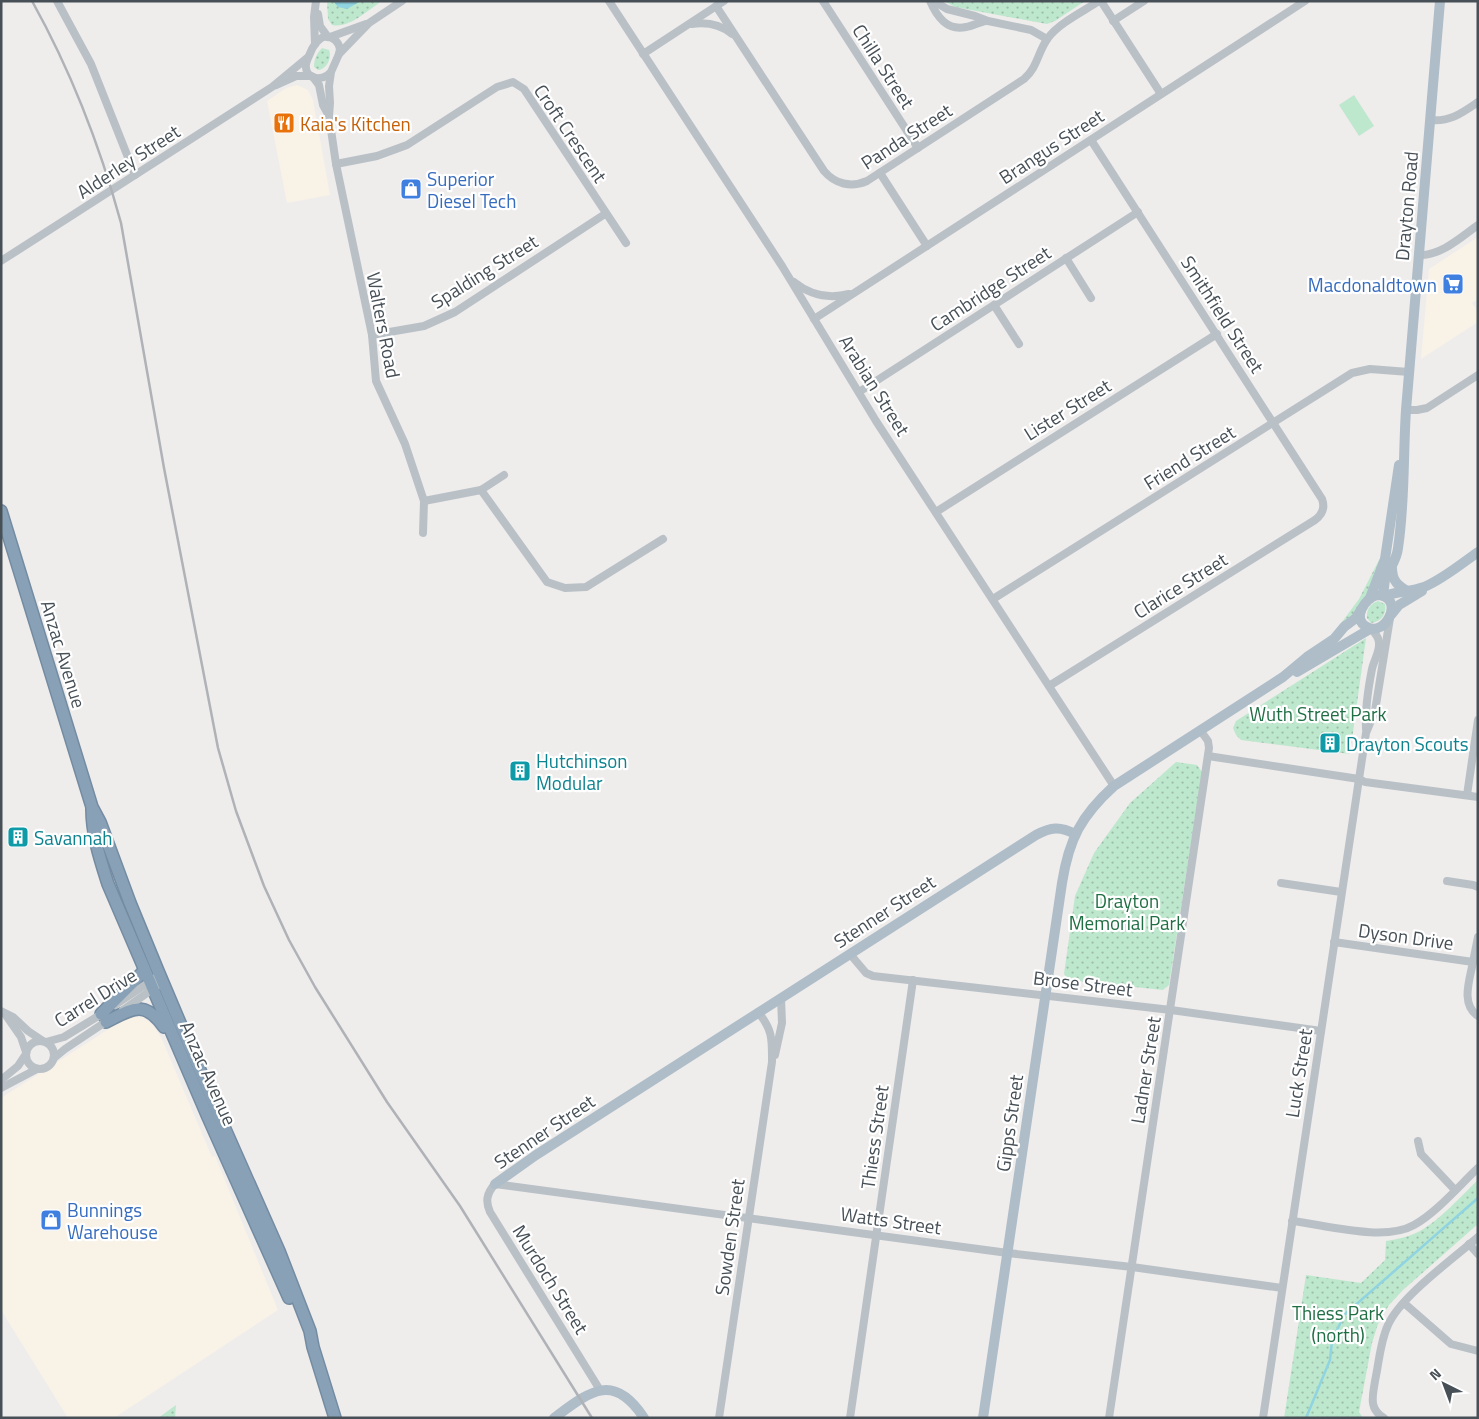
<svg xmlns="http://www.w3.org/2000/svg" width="1479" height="1419" font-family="'Titillium Web',sans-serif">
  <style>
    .commercial { fill: #f9f2e6 }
    .green { fill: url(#green-dots) }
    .pitch { fill: #bee8cd }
    .water { fill: url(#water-rules) }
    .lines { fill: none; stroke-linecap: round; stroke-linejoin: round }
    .stream { stroke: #90d4e1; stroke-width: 2.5 }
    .highway-casing { stroke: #748ca2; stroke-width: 14 }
    .minor { stroke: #b9c1c7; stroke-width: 8 }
    .major { stroke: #aebdc8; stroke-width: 10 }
    .highway { stroke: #89a1b6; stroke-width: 11 }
    .rail { stroke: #afb2b6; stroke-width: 2.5 }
    .labels { text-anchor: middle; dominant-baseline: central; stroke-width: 4.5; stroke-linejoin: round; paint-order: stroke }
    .street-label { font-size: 19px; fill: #475057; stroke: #fff }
    .food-label { font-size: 19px; fill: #c56008; stroke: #fff; text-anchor: start }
    .shop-label { font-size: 19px; fill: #366cbe; stroke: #fff; text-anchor: start }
    .park-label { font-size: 19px; fill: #206f44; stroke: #fff }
    .culture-label { font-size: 19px; fill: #0d838f; stroke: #fff; text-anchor: start }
  </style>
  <defs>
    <pattern id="green-dots" width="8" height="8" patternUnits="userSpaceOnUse" patternTransform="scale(1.25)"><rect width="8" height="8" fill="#bee8cd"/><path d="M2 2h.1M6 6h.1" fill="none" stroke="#9cbea9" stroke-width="1.8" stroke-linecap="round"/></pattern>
    <pattern id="water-rules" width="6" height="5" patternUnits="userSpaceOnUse" patternTransform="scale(1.25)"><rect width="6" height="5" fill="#90d4e1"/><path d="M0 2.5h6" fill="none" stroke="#77aeb9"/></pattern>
  </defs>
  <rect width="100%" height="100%" fill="#efecec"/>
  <g class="commercial">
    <polygon points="297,85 308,90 313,100 330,195 287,203 267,101 286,88"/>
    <polygon points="1478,237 1478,299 1472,303 1478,311 1478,322 1421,359 1429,269"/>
    <polygon points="131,1017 142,1017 151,1023 161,1037 212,1157 215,1156 278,1310 114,1418 68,1418 1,1310 1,1098 115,1025"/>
  </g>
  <g class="green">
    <path d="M 327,1 L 382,1 C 368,10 349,29 332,25 L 328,19 Z"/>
    <polygon points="944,1 1085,1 1055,21 1047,24 955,7"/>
    <path d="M 322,48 L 329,50 C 332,58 327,69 318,70 L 314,67 C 314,59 317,53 322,48 Z"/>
    <polygon points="1380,558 1376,577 1356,614 1336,630 1359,599"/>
    <path d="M 1378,601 L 1385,604 C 1387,614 1381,622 1371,623 L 1367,618 C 1366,610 1370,604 1378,601 Z"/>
    <polygon points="1366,638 1350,754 1241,740 1236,735 1233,728 1236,721"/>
    <polygon points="1176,762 1197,765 1202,772 1169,985 1163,990 1068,980 1064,974 1075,896 1094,853 1130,803"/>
    <path d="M 1478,1180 L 1478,1224 L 1403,1290 L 1389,1305 L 1378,1324 L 1372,1343 L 1359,1412 L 1363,1418 L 1284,1418 L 1306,1275 L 1361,1283 L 1385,1260 L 1386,1241 C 1398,1239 1409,1237 1420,1231 C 1440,1220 1461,1196 1478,1180 Z"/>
    <polygon points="176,1405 175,1418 157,1418 158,1418"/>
  </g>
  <polygon class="pitch" points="1354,95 1374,126 1359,136 1339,105"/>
  <polygon class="water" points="333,1 361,1 347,9 338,7"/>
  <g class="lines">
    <polyline class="stream" points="1306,1418 1330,1360 1332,1341 1344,1315 1478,1198"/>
    <g class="highway-casing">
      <g id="highway">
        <polyline points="1,511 92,807 100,822 130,903 158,971 224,1127 279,1251 310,1331 313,1347 335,1418"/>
        <path d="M 92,809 C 92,835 100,859 108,884 L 208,1117 L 289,1298"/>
        <polyline points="101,1014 144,971"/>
        <path d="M 106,1022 C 132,1009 144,999 164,1027"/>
      </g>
    </g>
    <g class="minor">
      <polyline points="57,1 91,64 135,175"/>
      <polyline points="609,1 782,266 876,421 1114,786"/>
      <polyline points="823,1 918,148"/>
      <path d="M 930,1 C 937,17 947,31 966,27 C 973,26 979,22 986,21"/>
      <polyline points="934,1 947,9 975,16 988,21 1031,30 1047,39"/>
      <polyline points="1101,1 1161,94"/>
      <path d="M 716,6 L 824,171 C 835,184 851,188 867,181 L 1024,79 C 1038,67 1038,51 1048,38 C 1059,23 1084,11 1099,1"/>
      <polyline points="318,14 320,26 328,37"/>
      <polyline points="1113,21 1144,1"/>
      <path d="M 692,24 C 707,22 720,24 732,34"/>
      <polyline points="330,37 366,24"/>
      <polyline points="315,44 314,17 316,1"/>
      <polyline points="339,54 369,23 402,1"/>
      <polyline points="643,54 724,1"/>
      <path d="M 331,72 C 323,82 304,80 306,64 C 307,59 310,54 312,49 C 315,44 317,40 323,37 C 332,36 338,40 340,49 L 339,54 L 331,72 L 329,86 L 330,103 L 329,116 L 336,164 L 372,335 L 376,381 L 405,444 L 424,501 L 423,533"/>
      <polyline points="313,77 319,85 323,105 329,116"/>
      <polyline points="276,85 296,76 311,76"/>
      <path d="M 1430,120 C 1450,122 1462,113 1478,102"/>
      <polyline points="336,164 377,156 407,145 497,87 513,82 524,89 626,243"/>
      <polyline points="880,173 927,246"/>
      <path d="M 1419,255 C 1441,256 1461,237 1478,225"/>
      <polyline points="1066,258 1091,298"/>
      <polyline points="1,261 272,87 307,58"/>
      <path d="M 794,282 C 810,295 829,299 849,294"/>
      <polyline points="994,305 1019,344"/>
      <polyline points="814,319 1305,1"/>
      <polyline points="372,335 424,326 455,312 605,214"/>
      <polyline points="859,392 1138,212"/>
      <polyline points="1406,410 1417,410 1427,408 1478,375"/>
      <polyline points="481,490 547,582 565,588 586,587 663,539"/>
      <polyline points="424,501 481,490 504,475"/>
      <polyline points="936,512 1217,334"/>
      <polyline points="993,599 1352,373 1370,369 1409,372"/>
      <path d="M 1049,686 L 1315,520 C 1323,514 1325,507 1322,499 L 1091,140"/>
      <path d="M 1366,729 C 1365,709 1368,689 1372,669 C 1374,660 1380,652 1379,642 C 1378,636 1375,633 1371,629"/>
      <polyline points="1208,756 1359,779 1365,782 1478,797"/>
      <polyline points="1467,795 1478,720"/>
      <polyline points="1447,881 1473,885 1478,887"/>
      <polyline points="1281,883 1341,892"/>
      <path d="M 1334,942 L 1473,962 C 1470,979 1460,1004 1478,1016"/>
      <polyline points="850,954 866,973 873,976 1171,1010 1321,1031"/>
      <polyline points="1473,962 1478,937"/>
      <polyline points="115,1005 160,975"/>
      <polyline points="123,1010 157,986"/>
      <polyline points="1,1011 13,1017 28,1031 43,1041"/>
      <polyline points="5,1014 21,1037 26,1052"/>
      <circle cx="40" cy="1055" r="14"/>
      <polyline points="46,1042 64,1037 105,1012"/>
      <polyline points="775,1055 782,1023 781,998"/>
      <polyline points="54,1058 65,1049 110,1019"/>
      <polyline points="1,1080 18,1066 26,1054"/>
      <polyline points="1,1088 37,1069"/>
      <polyline points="1418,1141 1421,1154 1455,1190"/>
      <path d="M 1292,1221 C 1326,1225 1384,1242 1414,1225 C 1436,1213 1459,1186 1478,1168"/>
      <polyline points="1469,1244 1478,1254"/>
      <polyline points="1404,1303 1451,1344 1478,1351"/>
      <path d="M 600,1390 L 490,1212 C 485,1201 487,1193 495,1184 L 1008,1253 L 1132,1267 L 1282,1288"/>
      <path d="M 719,1418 L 772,1062 C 772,1040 773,1030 758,1012"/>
      <polyline points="850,1418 913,980"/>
      <polyline points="1109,1418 1209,748 1208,741 1200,730"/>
      <polyline points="1263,1418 1359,779 1366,733 1375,711 1390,618"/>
      <path d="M 1384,1418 C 1368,1409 1373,1395 1375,1381 C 1379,1363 1380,1342 1388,1325 C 1401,1296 1453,1259 1478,1237"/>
    </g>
    <g class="major">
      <path d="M 1392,568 C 1392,581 1398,586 1409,592"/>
      <path d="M 1377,595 C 1406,596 1386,638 1367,627 C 1351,619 1365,598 1377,595 Z"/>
      <path d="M 1383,595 C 1384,590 1384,585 1385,580 C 1389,569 1397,560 1398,548 C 1405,502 1403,456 1406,410 L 1440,1"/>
      <path d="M 1385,596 C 1397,591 1411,592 1424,587 C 1443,579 1461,564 1478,552"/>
      <polyline points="1370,598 1385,559 1399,465"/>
      <polyline points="1391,615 1399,605 1422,591"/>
      <polyline points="1297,672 1370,629"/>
      <path d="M 495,1184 L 536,1155 L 1036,835 C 1051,827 1060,826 1075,834"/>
      <path d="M 554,1418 C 589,1392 613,1371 644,1418"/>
      <path d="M 983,1418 L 1062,883 C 1069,839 1081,816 1114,786 L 1283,677 L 1307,657 L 1334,639 L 1344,627 L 1356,618 L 1361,610"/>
    </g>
    <use href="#highway" class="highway"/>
    <path class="rail" d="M 32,1 C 71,71 100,146 121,223 L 164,468 L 218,748 L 236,811 L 264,886 L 289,940 L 315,987 L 387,1102 L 460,1206 L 592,1418"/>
  </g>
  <defs>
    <g id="restaurant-square" transform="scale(1.125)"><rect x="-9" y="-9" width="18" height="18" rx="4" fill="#e8710a" stroke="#fff"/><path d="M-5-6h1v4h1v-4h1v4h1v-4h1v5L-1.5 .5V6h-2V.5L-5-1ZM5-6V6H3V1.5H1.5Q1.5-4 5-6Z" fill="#fff"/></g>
    <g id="shop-square" transform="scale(1.125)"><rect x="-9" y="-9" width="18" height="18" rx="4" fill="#3f7fe0" stroke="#fff"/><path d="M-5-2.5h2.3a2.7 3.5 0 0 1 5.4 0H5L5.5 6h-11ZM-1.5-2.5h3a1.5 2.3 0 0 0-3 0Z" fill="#fff"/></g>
    <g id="supermarket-square" transform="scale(1.125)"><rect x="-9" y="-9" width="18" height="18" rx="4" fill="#3f7fe0" stroke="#fff"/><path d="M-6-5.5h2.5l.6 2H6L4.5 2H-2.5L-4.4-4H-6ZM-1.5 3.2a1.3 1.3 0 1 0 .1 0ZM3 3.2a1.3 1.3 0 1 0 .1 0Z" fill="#fff"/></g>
    <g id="building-square" transform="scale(1.125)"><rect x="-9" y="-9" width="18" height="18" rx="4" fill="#0f9aa8" stroke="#fff"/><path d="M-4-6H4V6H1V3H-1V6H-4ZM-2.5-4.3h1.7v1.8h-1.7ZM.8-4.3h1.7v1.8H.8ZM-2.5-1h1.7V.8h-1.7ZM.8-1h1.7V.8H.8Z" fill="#fff"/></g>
  </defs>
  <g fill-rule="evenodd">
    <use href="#restaurant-square" x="284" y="123"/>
    <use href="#shop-square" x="411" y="189"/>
    <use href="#supermarket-square" x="1453" y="284"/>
    <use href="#building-square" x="1330" y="743"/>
    <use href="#building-square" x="520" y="771"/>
    <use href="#building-square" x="18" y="837"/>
    <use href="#shop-square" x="51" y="1220"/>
  </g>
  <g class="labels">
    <g class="street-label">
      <text transform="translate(884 66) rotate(57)">Chilla Street</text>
      <text transform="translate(571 133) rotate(56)">Croft Crescent</text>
      <text transform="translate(906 136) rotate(-33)">Panda Street</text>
      <text transform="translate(1051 146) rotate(-33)">Brangus Street</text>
      <text transform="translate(128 161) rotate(-33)">Alderley Street</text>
      <text transform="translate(1406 206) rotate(-85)">Drayton Road</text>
      <text transform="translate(484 271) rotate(-32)">Spalding Street</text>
      <text transform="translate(990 288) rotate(-33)">Cambridge Street</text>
      <text transform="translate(1223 314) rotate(57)">Smithfield Street</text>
      <text transform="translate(384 325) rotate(79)">Walters Road</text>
      <text transform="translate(875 385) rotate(58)">Arabian Street</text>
      <text transform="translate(1067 409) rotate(-32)">Lister Street</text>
      <text transform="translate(1189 457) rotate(-32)">Friend Street</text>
      <text transform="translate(1180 585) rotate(-32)">Clarice Street</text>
      <text transform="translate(64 654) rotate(73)">Anzac Avenue</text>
      <text transform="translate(884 911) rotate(-33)">Stenner Street</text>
      <text transform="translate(1406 936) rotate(8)">Dyson Drive</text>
      <text transform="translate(1083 983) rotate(7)">Brose Street</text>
      <text transform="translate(95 997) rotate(-32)">Carrel Drive</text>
      <text transform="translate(1145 1070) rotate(-81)">Ladner Street</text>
      <text transform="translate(209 1073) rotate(66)">Anzac Avenue</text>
      <text transform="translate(1298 1073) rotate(-81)">Luck Street</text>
      <text transform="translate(1009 1123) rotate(-82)">Gipps Street</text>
      <text transform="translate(544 1131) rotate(-34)">Stenner Street</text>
      <text transform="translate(874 1137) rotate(-82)">Thiess Street</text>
      <text transform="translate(891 1220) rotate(8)">Watts Street</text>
      <text transform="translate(729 1237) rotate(-82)">Sowden Street</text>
      <text transform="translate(551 1279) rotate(58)">Murdoch Street</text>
    </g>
    <g class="food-label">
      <text x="300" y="123">Kaia's Kitchen</text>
    </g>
    <g class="shop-label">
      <text x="427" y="178">Superior<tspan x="427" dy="22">Diesel Tech</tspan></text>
      <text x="1437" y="284" text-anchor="end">Macdonaldtown</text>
      <text x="67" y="1209">Bunnings<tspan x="67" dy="22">Warehouse</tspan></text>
    </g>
    <g class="park-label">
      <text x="1318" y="713">Wuth Street Park</text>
      <text x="1127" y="900">Drayton<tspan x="1127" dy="22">Memorial Park</tspan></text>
      <text x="1338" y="1312">Thiess Park<tspan x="1338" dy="22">(north)</tspan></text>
    </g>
    <g class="culture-label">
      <text x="1346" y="743">Drayton Scouts</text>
      <text x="536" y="760">Hutchinson<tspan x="536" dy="22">Modular</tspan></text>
      <text x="34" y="837">Savannah</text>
    </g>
  </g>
  <rect width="1479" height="1419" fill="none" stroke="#475057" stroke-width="5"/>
  <g transform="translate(1444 1384) rotate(318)" stroke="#ffffff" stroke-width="4" paint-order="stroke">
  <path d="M0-4L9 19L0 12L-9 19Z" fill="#475057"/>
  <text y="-8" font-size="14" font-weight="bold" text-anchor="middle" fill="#475057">N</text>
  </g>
</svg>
